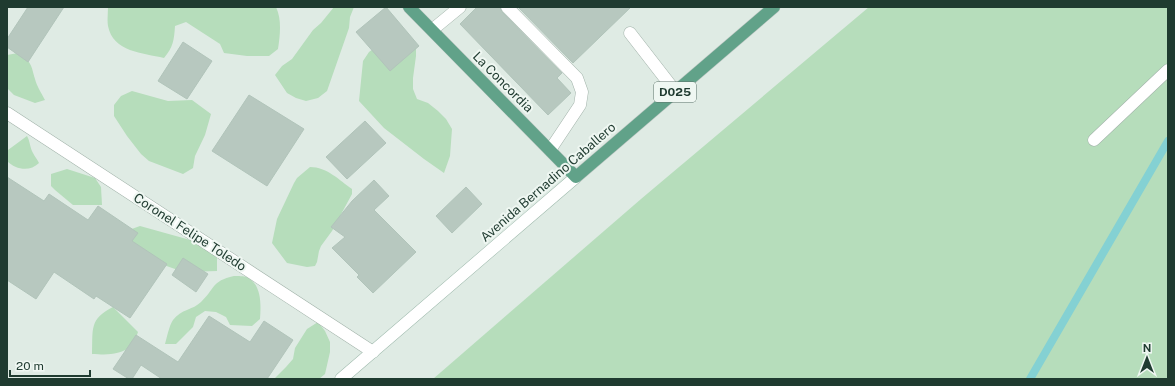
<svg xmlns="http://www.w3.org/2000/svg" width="1175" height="386" font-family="'Public Sans',sans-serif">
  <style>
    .green { fill: #b6ddbb }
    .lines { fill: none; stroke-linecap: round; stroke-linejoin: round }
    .stream { stroke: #84d1d3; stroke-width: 8 }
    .building { fill: #b7c8bf; stroke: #b1c4ba }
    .lane-casing { stroke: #a2b3aa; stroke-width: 13 }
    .street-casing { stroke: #a2b3aa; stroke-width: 13 }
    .secondary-casing { stroke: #9fbaad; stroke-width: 13 }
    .primary-casing { stroke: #c0c8c5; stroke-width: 13 }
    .lane { stroke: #fff; stroke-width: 12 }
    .street { stroke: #fff; stroke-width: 12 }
    .secondary { stroke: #fff; stroke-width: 12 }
    .primary { stroke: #61a289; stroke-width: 12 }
    .labels { text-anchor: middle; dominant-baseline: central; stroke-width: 4; stroke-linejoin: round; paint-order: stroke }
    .shield { fill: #eff7f2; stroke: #5d736a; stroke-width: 1 }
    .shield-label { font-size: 12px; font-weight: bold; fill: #1f3b30 }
    .street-label { font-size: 13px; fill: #1f3b30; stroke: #eff7f2 }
  </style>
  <rect width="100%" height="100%" fill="#dfebe4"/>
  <g class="green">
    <path d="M 108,7 L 276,7 C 282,20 280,35 278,49 L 269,56 L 247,56 L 224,53 L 220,44 L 186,22 L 175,26 C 174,41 173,47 164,58 C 143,53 113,52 108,26 C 107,20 108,13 108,7 Z"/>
    <polygon points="334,7 354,7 350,17 349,28 327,91 318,98 306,101 296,98 287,93 275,75 282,66 292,59 313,30 321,23"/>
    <polygon points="869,7 1168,7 1168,379 433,379 641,199"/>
    <polygon points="380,44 416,45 416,56 413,78 413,89 417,99 428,103 438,111 446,119 452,129 450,156 444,173 424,159 384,128 359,101 363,61 369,52"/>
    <path d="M 18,53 C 32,62 31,65 35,79 C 37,87 42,94 45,100 L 35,103 L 14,95 L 7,88 L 7,55 Z"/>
    <polygon points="132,91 168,101 192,100 211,114 205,135 195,156 193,168 183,174 149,161 141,154 127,136 114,116 114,105 121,96"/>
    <path d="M 27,136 C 30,141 30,148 33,153 C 35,157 37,159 39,163 C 30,172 16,170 7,161 L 8,150 Z"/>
    <path d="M 310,167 C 327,167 339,180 352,189 L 352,194 L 332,231 L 321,246 L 319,251 L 317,262 L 315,266 L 307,267 L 287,263 L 272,243 L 277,219 L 294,183 L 297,178 Z"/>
    <polygon points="67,169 95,178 101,187 102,205 73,205 55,190 51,186 51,174"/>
    <polygon points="140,226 201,243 211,249 217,258 217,271 187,272 175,269 133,254 129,230"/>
    <path d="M 234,276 C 238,276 244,276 247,277 C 262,285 261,305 260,319 L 252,326 L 230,325 L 226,317 L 216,312 L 205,311 L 196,317 L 193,327 L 176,344 L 165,344 C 167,337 169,326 173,320 C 181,309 193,310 201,302 C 215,289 211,281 234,276 Z"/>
    <path d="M 113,307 L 138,332 L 133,346 C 117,355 110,355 92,354 C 93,329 89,319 113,307 Z"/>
    <polygon points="318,322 325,331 330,342 330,352 325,374 319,379 274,379 286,367 293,359 295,348 307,329"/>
  </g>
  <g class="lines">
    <polyline class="stream" points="1030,379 1168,141"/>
  </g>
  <g class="building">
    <polygon points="28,7 64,7 28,62 7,47 7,39"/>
    <polygon points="386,7 419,46 390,71 356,32"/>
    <polygon points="477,7 500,7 502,12 562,73 557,78 571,93 548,115 460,24"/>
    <polygon points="518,7 631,7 573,63"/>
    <polygon points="183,42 212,61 187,99 158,81"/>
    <polygon points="249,95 304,129 267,186 212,151"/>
    <polygon points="365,121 386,143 347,179 326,157"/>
    <polygon points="7,177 44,201 49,194 88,220 98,206 138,233 132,241 167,264 130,318 96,296 94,299 54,272 36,299 7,280"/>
    <polygon points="374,180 389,196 374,210 416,252 373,293 357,277 359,275 332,248 345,237 331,227 352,201"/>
    <polygon points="466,187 482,204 452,233 436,216"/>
    <polygon points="183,258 208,274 196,292 172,275"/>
    <polygon points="209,316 250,342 264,321 293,340 267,379 162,379 141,365 132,379 129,379 113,369 136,335 178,362"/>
  </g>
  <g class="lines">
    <g class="lane-casing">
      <g id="lane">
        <polyline points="507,7 577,78 582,92 580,105 550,150"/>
        <polyline points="432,30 460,7"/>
        <polyline points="630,33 675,91"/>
        <polyline points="1094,140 1168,70"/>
      </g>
    </g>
    <g class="street-casing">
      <polyline id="street" points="7,113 373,352"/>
    </g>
    <g class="secondary-casing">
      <polyline id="secondary" points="341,379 576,177"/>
    </g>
    <g class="primary-casing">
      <polyline id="primary" points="409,7 576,177 774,7"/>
    </g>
    <use href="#lane" class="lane"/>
    <use href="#street" class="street"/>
    <use href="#secondary" class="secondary"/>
    <use href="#primary" class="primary"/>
  </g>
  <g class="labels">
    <rect class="shield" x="654" y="82" width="42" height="20" rx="3"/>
    <g class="shield-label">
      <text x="675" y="92">D025</text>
    </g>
    <g class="street-label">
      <text transform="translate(503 82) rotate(45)">La Concordia</text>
      <text transform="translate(548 182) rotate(-41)">Avenida Bernadino Caballero</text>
      <text transform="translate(190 232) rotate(33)">Coronel Felipe Toledo</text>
    </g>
  </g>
  <rect width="1175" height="386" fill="none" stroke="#1f3b30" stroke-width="16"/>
  <g transform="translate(1147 358)" stroke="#eff7f2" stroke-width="3" paint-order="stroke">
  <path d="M0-3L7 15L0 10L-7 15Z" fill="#1f3b30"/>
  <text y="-6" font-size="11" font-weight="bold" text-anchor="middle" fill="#1f3b30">N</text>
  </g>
  <path d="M10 370v6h80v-6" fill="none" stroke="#1f3b30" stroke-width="2"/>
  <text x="16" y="370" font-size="12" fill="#1f3b30" stroke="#eff7f2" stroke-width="3" paint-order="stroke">20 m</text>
</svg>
